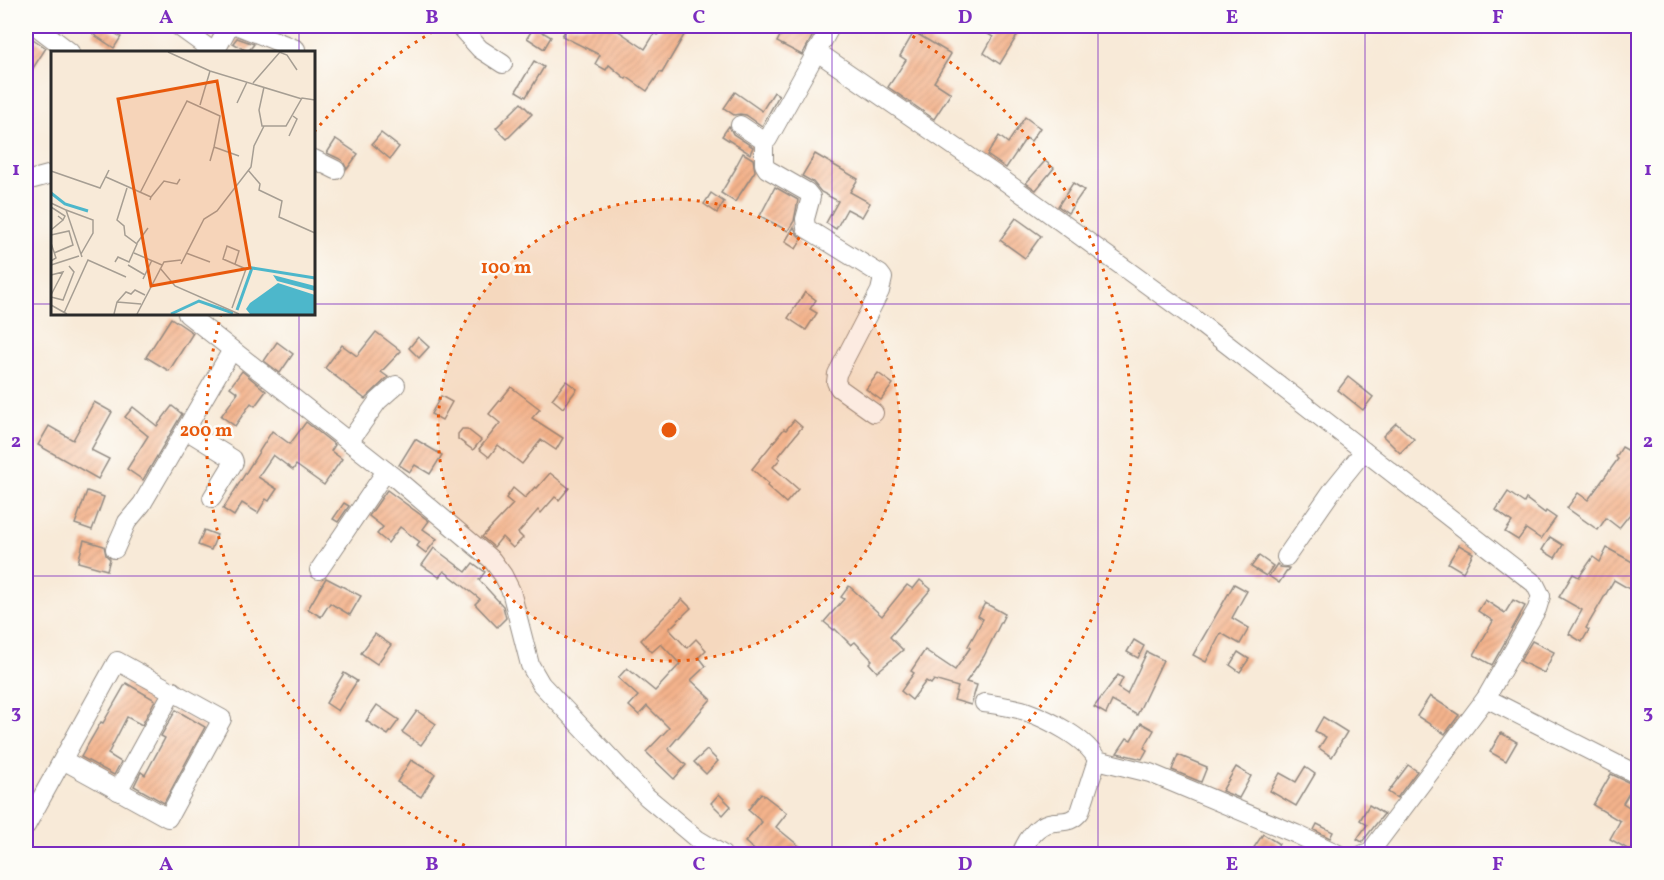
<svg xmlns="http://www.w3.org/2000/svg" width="1664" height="880" font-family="Vollkorn,serif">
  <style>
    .building { fill: url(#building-hatch) }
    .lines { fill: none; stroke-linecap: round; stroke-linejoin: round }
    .street-casing { stroke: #928a82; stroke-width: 20 }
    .street { stroke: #fff; stroke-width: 18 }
    .grid { fill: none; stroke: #7b2cbf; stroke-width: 1.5; stroke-opacity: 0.55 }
    .ring { fill: none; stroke: #e8590c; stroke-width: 3; stroke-dasharray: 3 6 }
    .inset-river { fill: none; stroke: #4db7cb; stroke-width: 3 }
    .inset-road { fill: none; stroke: #a69e93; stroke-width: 1.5 }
    .view { fill: #e8590c; fill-opacity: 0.15; stroke: #e8590c; stroke-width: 3 }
    .inset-edge { fill: none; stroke: #2b2b2b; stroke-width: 3 }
    .centre { fill: #e8590c; stroke: #fdfcf7; stroke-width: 3 }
    .ring-label { font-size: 18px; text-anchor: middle; font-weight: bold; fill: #e8590c; stroke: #fdfcf7; stroke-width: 5; stroke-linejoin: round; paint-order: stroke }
    .neatline { fill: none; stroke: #7b2cbf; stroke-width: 2 }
    .grid-label { font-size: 20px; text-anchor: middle; font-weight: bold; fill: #7b2cbf }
  </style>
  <defs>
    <pattern id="building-hatch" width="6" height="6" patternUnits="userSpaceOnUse" patternTransform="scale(1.5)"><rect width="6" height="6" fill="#f4b38c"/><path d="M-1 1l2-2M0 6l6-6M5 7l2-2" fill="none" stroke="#d19a79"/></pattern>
  </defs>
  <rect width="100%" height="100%" fill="#fdfcf7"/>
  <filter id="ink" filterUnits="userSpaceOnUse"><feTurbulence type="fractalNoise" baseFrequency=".0167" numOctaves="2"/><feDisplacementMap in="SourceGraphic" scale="12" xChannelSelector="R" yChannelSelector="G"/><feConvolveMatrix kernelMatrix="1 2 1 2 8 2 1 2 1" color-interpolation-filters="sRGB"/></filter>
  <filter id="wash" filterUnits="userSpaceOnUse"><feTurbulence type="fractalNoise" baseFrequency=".008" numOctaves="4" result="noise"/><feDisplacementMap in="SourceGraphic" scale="24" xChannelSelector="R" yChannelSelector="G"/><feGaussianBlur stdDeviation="1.35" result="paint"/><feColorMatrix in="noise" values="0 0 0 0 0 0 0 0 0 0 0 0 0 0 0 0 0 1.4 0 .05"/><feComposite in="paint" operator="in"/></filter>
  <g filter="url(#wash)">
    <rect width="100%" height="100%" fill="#f8ead8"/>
    <g id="blocks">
      <g class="building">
        <polygon points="98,26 104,26 121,37 114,48 93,34"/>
        <polygon points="568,26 611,26 645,49 655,33 658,35 663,26 678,26 687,30 662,73 660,72 647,91 627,77 626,79 609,65 606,70 595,64 600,55 562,36"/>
        <polygon points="785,26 818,26 802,55 777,42"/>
        <polygon points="975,26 1023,26 1000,64 984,53 993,37"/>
        <polygon points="534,27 551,37 544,49 527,38"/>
        <polygon points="914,32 951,54 934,82 951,93 934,119 888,87 906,60 900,56"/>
        <polygon points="30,37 46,48 26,79 26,44"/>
        <polygon points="237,38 254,44 248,52 233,43"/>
        <polygon points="534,61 544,67 526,97 516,91"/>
        <polygon points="735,92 762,111 774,92 779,95 762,126 746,115 740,114 734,115 724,108"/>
        <polygon points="521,103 532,114 507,139 496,128"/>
        <polygon points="1025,117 1040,128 1031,141 1026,138 1006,168 987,155 999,136 1008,143"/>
        <polygon points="729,126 733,134 753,147 750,154 722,136"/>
        <polygon points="381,133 399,147 390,159 372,144"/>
        <polygon points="336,139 358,154 347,169 342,160 327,153"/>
        <polygon points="743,153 753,159 755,171 735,202 721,193 736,168 735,168"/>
        <polygon points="815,154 858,179 850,192 870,203 862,217 847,209 836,229 826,223 838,201 821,192 813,182 802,176"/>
        <polygon points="1045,161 1054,168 1036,190 1026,183"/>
        <polygon points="1073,183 1084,190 1068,213 1058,206"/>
        <polygon points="775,187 798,200 794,221 788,231 760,216"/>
        <polygon points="711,193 724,202 717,213 704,204"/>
        <polygon points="1016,218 1041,236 1025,258 1000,240"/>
        <polygon points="794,227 797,234 802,239 796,249 785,242"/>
        <polygon points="805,292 816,300 810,309 817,313 806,330 788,318"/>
        <polygon points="171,318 193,333 169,371 146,357"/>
        <polygon points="376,332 401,351 381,372 388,377 365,399 325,368 342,345 357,356"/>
        <polygon points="418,337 429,347 419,358 409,348"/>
        <polygon points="277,342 293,354 280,373 264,361"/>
        <polygon points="242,371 266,391 255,406 251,403 235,426 221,416 238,393 230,387"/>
        <polygon points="878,373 893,384 881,400 866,389"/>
        <polygon points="1348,377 1373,397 1363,410 1338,390"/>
        <polygon points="566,381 577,389 563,408 552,399"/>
        <polygon points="511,387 540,409 532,418 563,438 556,450 541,440 522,464 498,445 489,457 479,449 500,423 489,414"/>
        <polygon points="441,396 452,402 442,420 431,414"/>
        <polygon points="94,402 112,412 91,450 109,459 98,479 38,445 49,426 73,440"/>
        <polygon points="172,406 182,414 143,480 127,469 148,436 125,417 133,407 157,426"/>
        <polygon points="794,420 802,427 778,457 780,459 773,467 798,489 786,503 767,486 769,484 752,469 784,429 786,430"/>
        <polygon points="306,422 335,445 331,451 342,459 324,485 296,465 293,470 273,455 258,477 277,489 269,501 266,499 258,513 242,503 234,516 223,509 272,431 290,444"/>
        <polygon points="1396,423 1414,439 1400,453 1383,436"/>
        <polygon points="462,429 467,429 481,440 473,450 458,439 458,434"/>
        <polygon points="415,439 442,455 430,474 415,465 410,472 399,465"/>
        <polygon points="1622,447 1638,456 1638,504 1619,528 1606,518 1598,530 1567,508 1578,493 1588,500 1618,459 1616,457"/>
        <polygon points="550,473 569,488 559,500 555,497 541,513 538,510 518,533 523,538 513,548 502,537 494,547 482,537 513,504 506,498 513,488 525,498 535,487 537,488"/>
        <polygon points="387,490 429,521 423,529 437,539 426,553 417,546 420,542 400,527 388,543 377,534 383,527 369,516"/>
        <polygon points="87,491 104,497 92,530 75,524"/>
        <polygon points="1508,492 1524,503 1526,499 1545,513 1546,511 1556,518 1541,539 1526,529 1518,540 1505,532 1512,522 1496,510"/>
        <polygon points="344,503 349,506 338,522 333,519"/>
        <polygon points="204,530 217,535 211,550 198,545"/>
        <polygon points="1550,537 1563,545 1555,558 1542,550"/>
        <polygon points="84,540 104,546 106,555 110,559 107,570 78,562"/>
        <polygon points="1459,545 1473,553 1463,572 1448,563"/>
        <polygon points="434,548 466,572 473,563 485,572 479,580 503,606 506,618 497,627 475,604 480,599 444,571 439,577 422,565"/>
        <polygon points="1607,548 1638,565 1638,576 1631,590 1614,580 1586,628 1589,630 1582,642 1569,634 1582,610 1559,597 1573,574 1579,577 1593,557 1600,562"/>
        <polygon points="1259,556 1273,566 1266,576 1251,567"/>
        <polygon points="1277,564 1280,567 1289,568 1279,583 1269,576"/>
        <polygon points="326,578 361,596 350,615 330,603 321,617 308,609"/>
        <polygon points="920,580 931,589 890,637 903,650 877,672 869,663 872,660 855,642 851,645 835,629 834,630 824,622 844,599 841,597 849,586 882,616 907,585 913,589"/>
        <polygon points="1234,584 1247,591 1232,618 1249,628 1240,644 1221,633 1206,662 1193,655"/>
        <polygon points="682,599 691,608 669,629 687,648 696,639 706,650 699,657 706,666 691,680 711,699 668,749 686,765 674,779 646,752 669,728 647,706 639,715 629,706 638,696 618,678 627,668 655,691 680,664 661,644 652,652 641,640"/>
        <polygon points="1485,600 1505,613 1513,600 1525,606 1492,665 1474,655 1493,621 1478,611"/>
        <polygon points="985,603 1005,614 984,656 966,682 977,685 971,705 954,700 958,687 934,680 931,684 926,681 912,700 901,691 914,673 911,671 925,650 955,670 970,648 968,646 983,619 978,616"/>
        <polygon points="375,634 391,645 377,664 361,653"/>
        <polygon points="1134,640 1144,646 1138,658 1127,652"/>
        <polygon points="1532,641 1554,652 1544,673 1520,661"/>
        <polygon points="1147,652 1163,660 1137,715 1112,701 1106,714 1094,707 1118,675 1123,678 1118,688 1127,694"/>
        <polygon points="1238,652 1249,659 1240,672 1230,665"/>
        <polygon points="344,673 357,681 338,711 326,703"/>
        <polygon points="126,683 155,700 142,725 127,717 108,754 121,762 114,775 81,757 101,722 103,723"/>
        <polygon points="1430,696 1459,715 1445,734 1417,716"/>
        <polygon points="377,705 399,720 388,735 366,721"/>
        <polygon points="176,710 205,727 164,803 134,786 141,772 145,775 165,738 161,736"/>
        <polygon points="417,711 436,724 421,745 402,732"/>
        <polygon points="1323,717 1347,732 1332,757 1319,748 1326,737 1315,731"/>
        <polygon points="1141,723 1154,730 1144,748 1147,750 1142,759 1117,753 1127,738 1131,740"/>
        <polygon points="1501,733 1517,742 1506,761 1490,752"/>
        <polygon points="707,750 718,761 706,774 694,762"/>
        <polygon points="1178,755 1207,767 1201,782 1172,770"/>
        <polygon points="411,760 435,774 421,797 397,782"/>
        <polygon points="1408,765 1417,771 1397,798 1388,792"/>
        <polygon points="1236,767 1251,776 1239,798 1222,791"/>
        <polygon points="1305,767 1315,774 1296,806 1270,791 1280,773 1296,782"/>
        <polygon points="1611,774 1634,785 1623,803 1638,813 1638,838 1631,851 1610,839 1620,821 1593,805"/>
        <polygon points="761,793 787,813 776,827 810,855 760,855 745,842 762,822 748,810"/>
        <polygon points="719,794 731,806 723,815 711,803"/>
        <polygon points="1369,805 1384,814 1362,842 1357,839 1367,825 1360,820"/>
        <polygon points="1317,824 1333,832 1330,838 1314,830"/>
        <polygon points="1263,834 1279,844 1272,855 1262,855 1253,849"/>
      </g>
    </g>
  </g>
  <g filter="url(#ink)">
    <use href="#blocks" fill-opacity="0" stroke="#928a82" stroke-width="1.5"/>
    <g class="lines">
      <g class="street-casing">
        <g id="street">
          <polyline points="36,26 70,52"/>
          <polyline points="178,26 214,52"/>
          <polyline points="238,26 296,49"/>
          <polyline points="459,26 480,49 503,64"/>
          <polyline points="816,51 1006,182 1193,318 1535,584 1541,596 1537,609 1486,698 1370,852 1363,854"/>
          <polyline points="215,52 229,26"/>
          <polyline points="740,125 761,139 768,139 831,26"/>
          <polyline points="764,140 764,164 767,169 807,192 811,197 805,219 806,228 880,274 883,278 880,291 837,374 836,382 839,388 874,413"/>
          <polyline points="314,159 336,170"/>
          <polyline points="26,181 52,174"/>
          <polyline points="187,314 395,478 492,560 503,575 511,591 530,665 541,684 647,797 697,839 722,854"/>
          <polyline points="186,430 233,459 234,462 212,498"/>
          <polyline points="349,442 378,401 396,385"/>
          <polyline points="115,549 127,522 142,504 232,350"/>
          <polyline points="1286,557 1334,488 1364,451"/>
          <polyline points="319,570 386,471"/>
          <polyline points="1486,698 1638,775"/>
          <path d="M 984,703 C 997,705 1012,707 1025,711 C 1047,719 1087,738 1097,760 L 1080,812 C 1072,822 1066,821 1054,822 C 1036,824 1027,839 1021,854"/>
          <polyline points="1097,760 1150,773 1296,834 1338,854"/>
          <polyline points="118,791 173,691"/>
          <polyline points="26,826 117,661 222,719 168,818 63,760"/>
        </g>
      </g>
      <use href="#street" class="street"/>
    </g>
  </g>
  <path class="grid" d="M 299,26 L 299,52M 566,26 L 566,854M 832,26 L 832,854M 1098,26 L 1098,854M 1365,26 L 1365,854M 26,304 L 52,304M 314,304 L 1638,304M 299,314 L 299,854M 26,576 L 1638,576"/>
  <circle cx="669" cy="430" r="231" fill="#e8590c" fill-opacity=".12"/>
  <g class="ring">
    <circle cx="669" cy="430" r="231"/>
    <path d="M481 853A463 463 0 0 1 221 314M314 132A463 463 0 0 1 441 27M897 27A463 463 0 0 1 857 853"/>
  </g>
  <g transform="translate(51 51)">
    <rect width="264" height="264" fill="#f8ead8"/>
    <path d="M 222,224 L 264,235 L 264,240 L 226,230 ZM 227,232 L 264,244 L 264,263 L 199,263 L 195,258 L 199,252 Z" fill="#4db7cb"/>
    <path class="inset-river" d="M 0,142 L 14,153 L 37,160M 186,259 L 201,217 L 264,227M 120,263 L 148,250 L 182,262"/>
    <path class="inset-road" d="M 117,1 L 159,20 L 251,48M 228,1 L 236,4 L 246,19M 202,32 L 229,1M 213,36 L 208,59 L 211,75 L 235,75 L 251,47 L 264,49M 186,52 L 196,31M 149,54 L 159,20M 238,85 L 246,68 L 242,65M 159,110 L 163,96 L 188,105M 197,119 L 209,133 L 208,139 L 231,150 L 228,166 L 264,182M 0,120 L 49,137 L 58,119M 55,126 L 100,146 L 99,149M 89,142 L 136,50 L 169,65 L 163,96M 100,146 L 113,130 L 126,133 L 129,128M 0,152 L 15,159 L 31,206M 0,156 L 14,165 L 12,169M 15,159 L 42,169 L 42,182 L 30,203M 0,179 L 12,169 L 7,165M 0,184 L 18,180 L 22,194 L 3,202M 0,192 L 5,207 L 0,210M 86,192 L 97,177M 83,202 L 111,214M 135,202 L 159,211M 64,211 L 67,206 L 78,211 L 86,193 L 74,184 L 73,175 L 66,169 L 76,137M 130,213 L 153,168 L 166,160 L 200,116 L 203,95 L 213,75M 0,214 L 28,205M 77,214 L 94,224M 109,217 L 124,235 L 188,263M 0,224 L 12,221 L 0,244M 92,228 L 101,209M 0,246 L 12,249 L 23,221 L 18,215M 66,251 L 90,253M 0,254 L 16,263M 181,257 L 195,218 L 172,208 L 176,195 L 188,200 L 184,213M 13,262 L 37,209 L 75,226M 63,263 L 66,251 L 75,241 L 80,243 L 84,239 L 94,244M 86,263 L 113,211 L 130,209"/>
    <path class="view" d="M 166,30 L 199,217 L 100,235 L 67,48 Z"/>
    <rect width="264" height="264" class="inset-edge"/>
  </g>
  <circle cx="669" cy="430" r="9" class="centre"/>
  <g class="ring-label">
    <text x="506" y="273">100 m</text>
    <text x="206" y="436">200 m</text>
  </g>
  <rect width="1664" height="880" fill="none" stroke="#fdfcf7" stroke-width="66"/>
  <rect x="33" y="33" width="1598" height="814" class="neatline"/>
  <g class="grid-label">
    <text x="166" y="23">A</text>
    <text x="432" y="23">B</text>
    <text x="699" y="23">C</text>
    <text x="965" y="23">D</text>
    <text x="1232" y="23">E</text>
    <text x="1498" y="23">F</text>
    <text x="16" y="175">1</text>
    <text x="1648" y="175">1</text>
    <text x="16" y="447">2</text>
    <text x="1648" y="447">2</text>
    <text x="16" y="718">3</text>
    <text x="1648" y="718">3</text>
    <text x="166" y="870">A</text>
    <text x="432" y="870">B</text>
    <text x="699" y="870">C</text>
    <text x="965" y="870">D</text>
    <text x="1232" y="870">E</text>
    <text x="1498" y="870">F</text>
  </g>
</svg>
